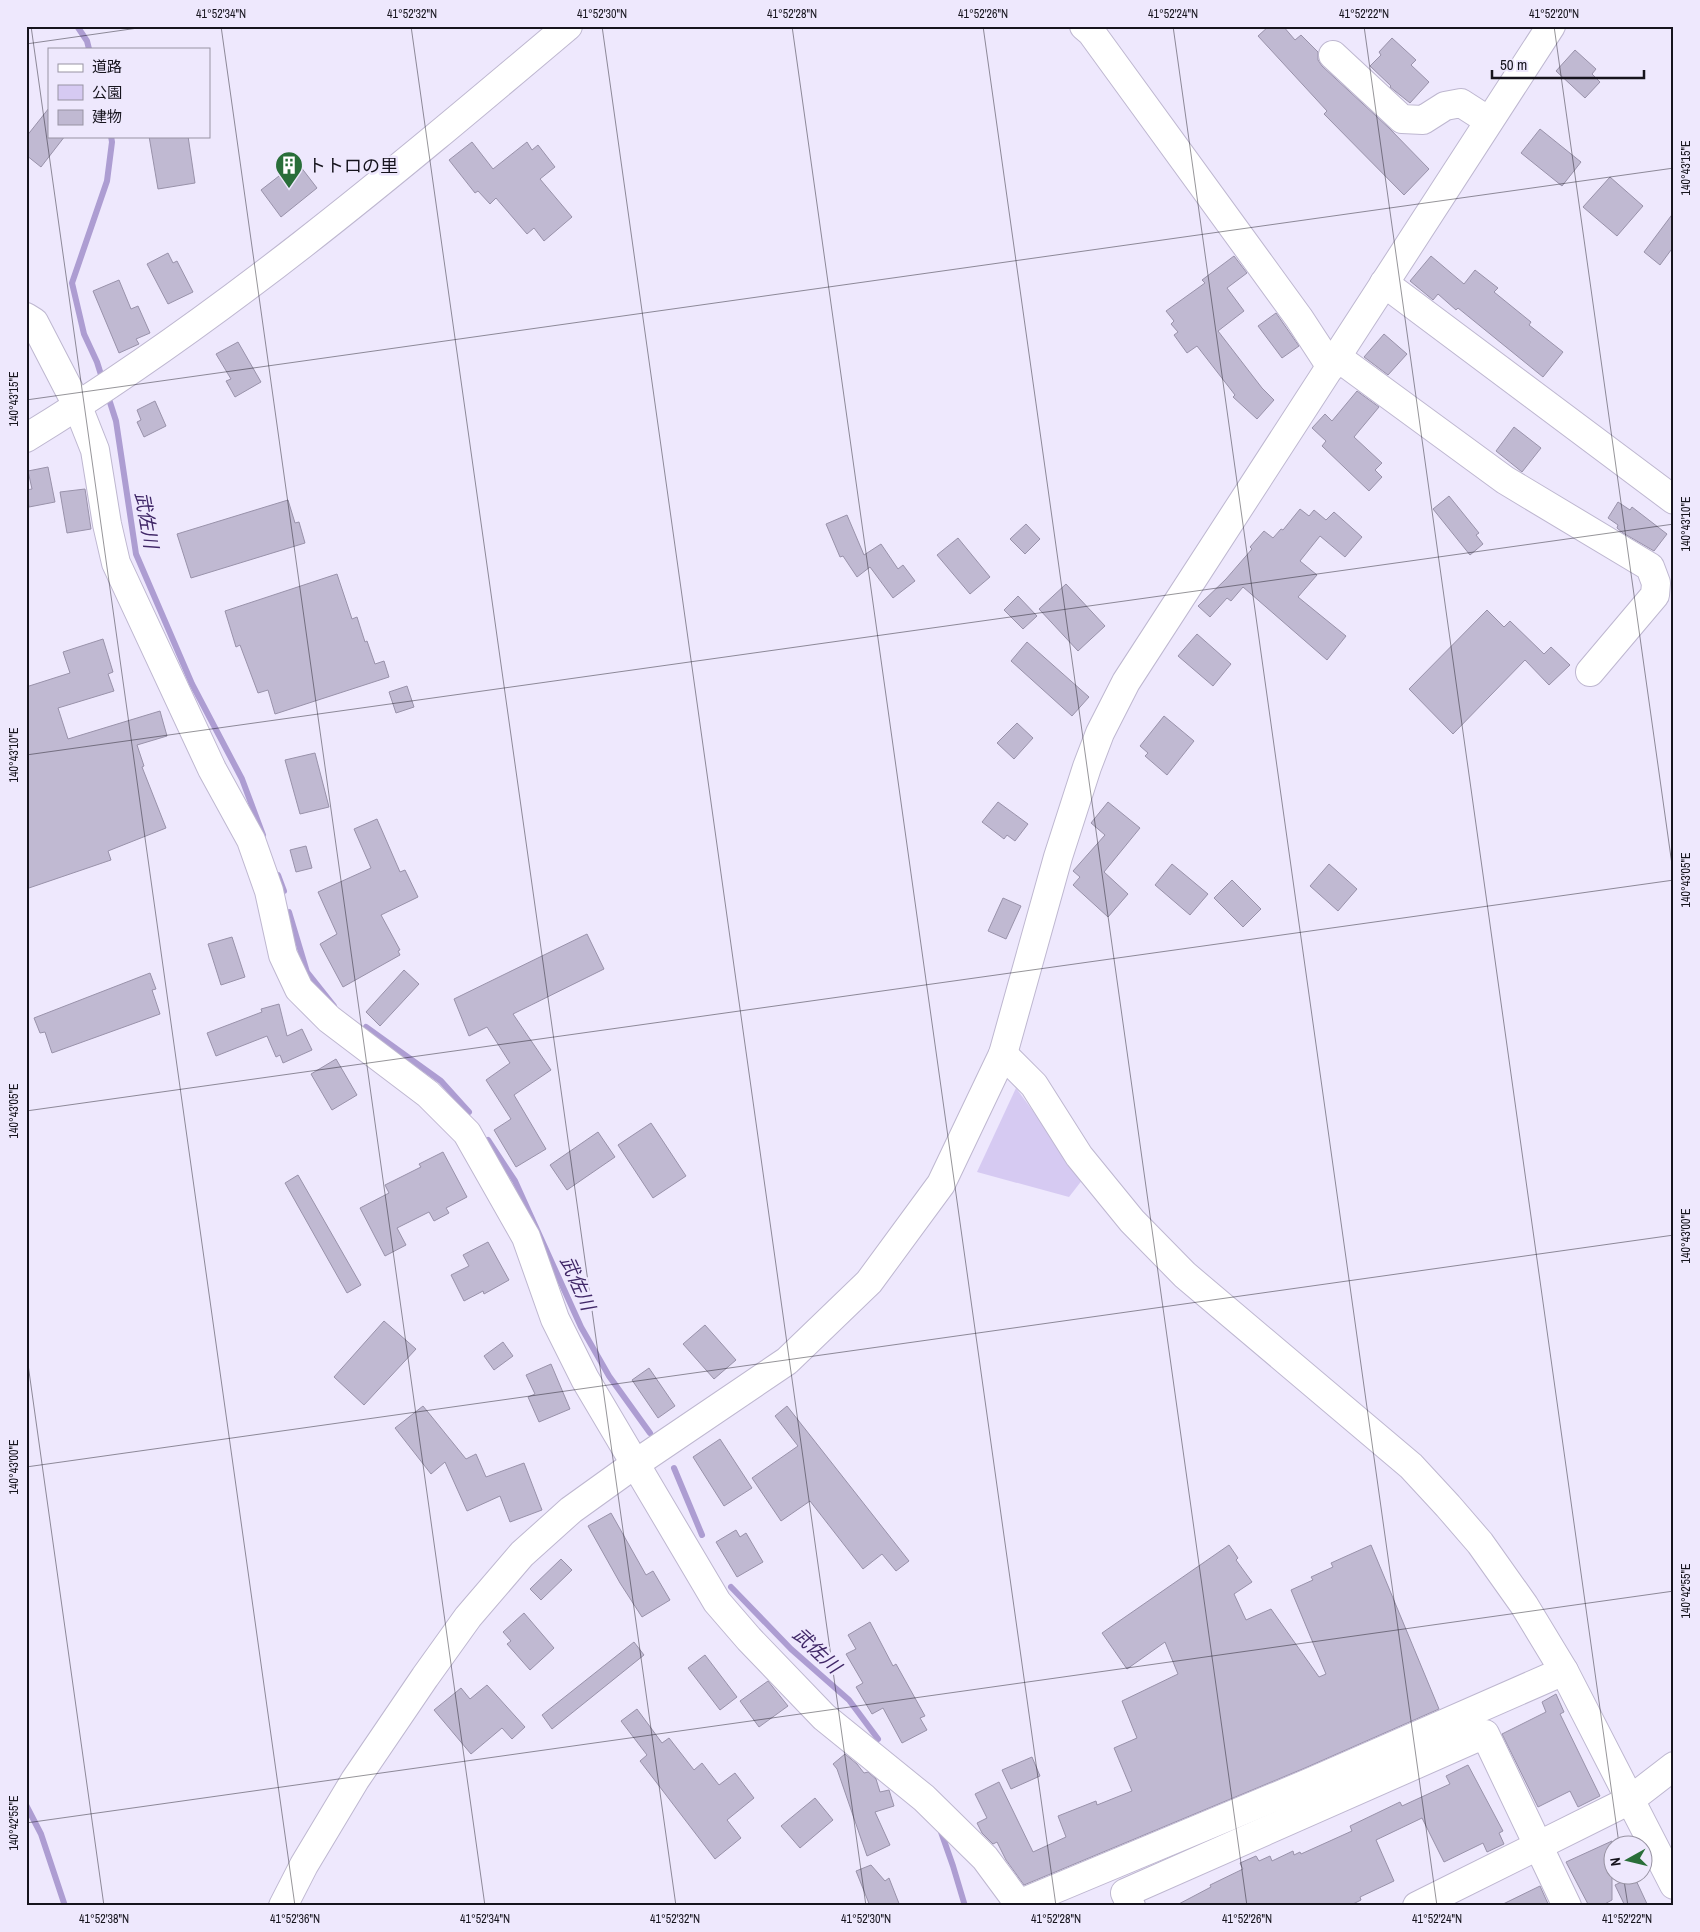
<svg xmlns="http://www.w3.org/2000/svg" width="1700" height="1932" font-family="'Archivo Narrow','Noto Sans JP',sans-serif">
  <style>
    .green { fill: #d6caf2 }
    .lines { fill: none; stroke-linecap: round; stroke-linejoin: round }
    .stream { stroke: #ad9dd2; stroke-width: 6 }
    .building { fill: #c0b9d2; stroke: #9992aa }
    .minor-casing { stroke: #beb7d0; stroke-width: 30 }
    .minor { stroke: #fff; stroke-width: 28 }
    .ticks { fill: none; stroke: #16141d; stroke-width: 1; stroke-opacity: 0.45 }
    .labels { text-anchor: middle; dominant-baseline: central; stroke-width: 5; stroke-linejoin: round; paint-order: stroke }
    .poi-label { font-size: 18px; fill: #16141d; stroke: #eee8fd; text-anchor: start }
    .water-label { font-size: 19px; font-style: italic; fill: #412868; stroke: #eee8fd }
    .neatline { fill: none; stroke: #16141d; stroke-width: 2 }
    .ticks-label { font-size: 12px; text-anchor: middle; fill: #16141d }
  </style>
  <rect width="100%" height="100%" fill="#eee8fd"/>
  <polygon class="green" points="1016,1088 1083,1179 1069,1197 977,1172"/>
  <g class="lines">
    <g class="stream">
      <polyline points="77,26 87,41 89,49"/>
      <polyline points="103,381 97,362 84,334 72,283 107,181 112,142 111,136"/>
      <polyline points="107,393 116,421 136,554 192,684 242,779 263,835"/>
      <polyline points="278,875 284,891"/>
      <polyline points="289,912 307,972 334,1006"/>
      <polyline points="366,1027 441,1081 469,1112"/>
      <polyline points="488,1140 515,1181 581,1327 609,1376 650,1433"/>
      <polyline points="674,1468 702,1535"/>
      <polyline points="731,1587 791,1649 849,1700 878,1739"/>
      <polyline points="26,1805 41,1834 65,1906"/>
      <polyline points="941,1832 953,1866 965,1906"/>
    </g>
  </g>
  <g class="building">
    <polygon points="1269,26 1283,26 1295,40 1301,35 1318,52 1318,60 1322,66 1389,128 1429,169 1404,195 1324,114 1327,111 1258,36"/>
    <polygon points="1392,38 1416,60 1411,65 1429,82 1410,103 1390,87 1391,86 1370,66 1381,55 1379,52"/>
    <polygon points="1575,50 1596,69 1592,74 1600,82 1585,98 1556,71"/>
    <polygon points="49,108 49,136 65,136 41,167 26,155 26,137"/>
    <polygon points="1540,129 1581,162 1562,186 1521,153"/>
    <polygon points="149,136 188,136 195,183 158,189"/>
    <polygon points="472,142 493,169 527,142 532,150 538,145 555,167 540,179 572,217 544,241 534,228 527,234 496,198 490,204 478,191 475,193 449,160"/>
    <polygon points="297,162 317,188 281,217 261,190"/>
    <polygon points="1610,177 1643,206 1617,236 1583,207"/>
    <polygon points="1674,212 1674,246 1660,265 1644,252"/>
    <polygon points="168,253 173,263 177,261 193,292 168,304 147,264"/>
    <polygon points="1234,256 1247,273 1227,288 1244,311 1218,331 1262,388 1274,400 1257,419 1233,397 1235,395 1197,346 1187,353 1174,335 1178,332 1171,324 1174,321 1166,311 1205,283 1202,280"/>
    <polygon points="1431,256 1464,284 1475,270 1498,288 1494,292 1531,322 1529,325 1563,352 1543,377 1458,308 1456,310 1438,294 1433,300 1410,281"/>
    <polygon points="119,280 131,309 138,306 150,333 136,339 139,344 119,353 93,291"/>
    <polygon points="1276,313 1299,346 1282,358 1258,326"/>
    <polygon points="1384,334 1407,354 1388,375 1364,357"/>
    <polygon points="238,342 261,382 235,397 226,381 231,379 216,354"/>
    <polygon points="1357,391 1379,407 1354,437 1382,463 1375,470 1382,477 1369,491 1322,446 1326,441 1312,428 1325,414 1332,421"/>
    <polygon points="155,401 166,426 144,437 137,422 141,420 137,410"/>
    <polygon points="1514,427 1541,448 1522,472 1496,451"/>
    <polygon points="48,467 55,502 29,507 26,490 32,489 28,471"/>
    <polygon points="85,489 91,529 67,533 60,492"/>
    <polygon points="1449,496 1479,533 1476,535 1483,544 1470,555 1433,509"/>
    <polygon points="288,500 295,523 299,522 305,543 191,578 177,534"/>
    <polygon points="1618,502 1630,510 1632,507 1667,534 1654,551 1623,533 1617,528 1618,525 1608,518"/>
    <polygon points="1300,509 1309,516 1314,510 1326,520 1334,512 1362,537 1345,557 1320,536 1300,561 1317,575 1298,597 1346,636 1327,660 1243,587 1231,601 1227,598 1210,617 1198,606 1226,579 1252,549 1250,547 1264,531 1273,538 1281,529 1283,530"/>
    <polygon points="847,515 864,555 881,544 898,569 903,565 915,581 893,598 870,567 857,577 843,556 840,557 826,524"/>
    <polygon points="1026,524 1040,539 1025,554 1010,539"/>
    <polygon points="958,538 990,577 970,594 937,555"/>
    <polygon points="337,574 352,619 357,617 365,642 367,641 375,664 384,661 389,677 275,714 268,690 258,693 240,645 236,647 225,611"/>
    <polygon points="1066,584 1105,626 1078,651 1039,609"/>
    <polygon points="1018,596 1037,616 1023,629 1004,610"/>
    <polygon points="1487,610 1504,627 1510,621 1544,654 1551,647 1570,665 1549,685 1525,660 1453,734 1409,689"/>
    <polygon points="1197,634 1231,664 1213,686 1178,656"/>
    <polygon points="103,639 113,672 108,674 114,691 58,708 68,739 160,711 167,736 137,745 144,766 142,767 166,828 108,851 111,860 26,889 26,687 70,673 63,652"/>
    <polygon points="1027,642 1089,697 1072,716 1011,661"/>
    <polygon points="407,686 414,707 396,713 389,692"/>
    <polygon points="1164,716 1194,741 1167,775 1145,756 1148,753 1140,746"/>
    <polygon points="1017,723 1033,738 1014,759 997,743"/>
    <polygon points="315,753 329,807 300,814 285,760"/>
    <polygon points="998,802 1028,824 1015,841 1007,835 1004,839 982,822"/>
    <polygon points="1108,802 1140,828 1104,872 1128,894 1108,917 1073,885 1080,877 1073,871 1105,835 1091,823"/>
    <polygon points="377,819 400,872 405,870 418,897 381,915 400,950 398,951 400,955 343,987 320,944 337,934 318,892 371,868 354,829"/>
    <polygon points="306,846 312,868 296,872 290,850"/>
    <polygon points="1172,864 1208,894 1190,915 1155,885"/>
    <polygon points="1329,864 1357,889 1338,911 1310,886"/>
    <polygon points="1232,880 1261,909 1243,927 1214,898"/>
    <polygon points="1003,898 1021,906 1006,939 988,931"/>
    <polygon points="587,934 604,969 513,1014 551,1070 514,1095 546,1149 516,1167 494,1130 511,1119 486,1080 510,1063 487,1027 469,1036 454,999"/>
    <polygon points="232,937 245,977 221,985 208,944"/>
    <polygon points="404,970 419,984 380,1026 366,1012"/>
    <polygon points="150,973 156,989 152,990 160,1014 52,1053 45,1032 40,1033 34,1018"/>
    <polygon points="279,1004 287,1036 302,1029 312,1050 283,1063 280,1055 276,1057 267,1036 216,1056 207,1033 262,1012 261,1009"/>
    <polygon points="336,1059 357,1095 332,1110 311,1074"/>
    <polygon points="651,1123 686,1176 653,1198 618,1145"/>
    <polygon points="598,1132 615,1157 567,1190 550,1165"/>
    <polygon points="443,1152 467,1197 446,1208 449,1213 434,1221 429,1212 397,1228 406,1245 385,1256 360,1208 389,1193 385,1185 421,1167 419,1164"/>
    <polygon points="298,1175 361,1285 347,1293 285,1183"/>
    <polygon points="488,1242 509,1280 484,1294 483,1291 464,1301 451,1275 469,1266 463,1255"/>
    <polygon points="384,1321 416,1349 364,1405 334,1377"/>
    <polygon points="705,1325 736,1360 714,1379 683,1344"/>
    <polygon points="503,1342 513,1356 494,1370 484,1356"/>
    <polygon points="551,1364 570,1409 539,1422 528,1397 535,1394 526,1375"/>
    <polygon points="649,1368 675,1406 658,1418 632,1380"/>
    <polygon points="423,1406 466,1459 476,1454 486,1477 524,1463 542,1510 510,1522 500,1496 467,1511 445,1462 431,1474 395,1428"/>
    <polygon points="787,1406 909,1561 896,1571 882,1554 863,1569 810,1501 781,1521 752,1478 798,1446 775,1416"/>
    <polygon points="720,1439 752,1488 724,1506 693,1457"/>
    <polygon points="611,1513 646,1575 653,1571 670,1600 642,1617 620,1583 588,1526"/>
    <polygon points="736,1530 740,1537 746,1533 763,1562 737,1577 716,1542"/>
    <polygon points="1229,1545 1238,1558 1236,1560 1252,1582 1234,1594 1246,1620 1271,1609 1319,1677 1326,1674 1291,1590 1313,1580 1311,1577 1333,1567 1331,1563 1371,1545 1439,1709 1305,1768 1024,1885 1006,1860 997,1842 993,1844 982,1833 977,1823 987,1818 975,1794 999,1782 1033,1852 1066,1837 1058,1816 1096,1801 1097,1805 1132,1791 1114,1748 1137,1738 1122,1701 1178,1674 1165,1642 1127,1669 1102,1633"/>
    <polygon points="561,1559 572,1570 541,1600 530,1589"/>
    <polygon points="524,1613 554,1648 530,1670 507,1644 511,1641 503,1632"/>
    <polygon points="870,1622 893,1666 896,1664 925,1716 920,1718 927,1730 902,1743 883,1708 872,1714 856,1687 863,1683 846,1654 856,1649 848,1635"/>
    <polygon points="634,1642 644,1655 552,1729 542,1715"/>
    <polygon points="705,1655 737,1697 720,1710 688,1668"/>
    <polygon points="768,1681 788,1706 759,1727 740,1701"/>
    <polygon points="487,1685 525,1727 512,1739 502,1728 471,1754 434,1710 461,1688 470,1699"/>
    <polygon points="1556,1694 1564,1712 1560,1714 1600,1796 1578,1807 1570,1791 1538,1807 1502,1734 1546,1712 1542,1702"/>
    <polygon points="637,1709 662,1743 669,1738 694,1770 702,1763 719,1785 735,1773 754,1798 727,1820 741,1838 715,1859 640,1761 647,1755 621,1721"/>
    <polygon points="845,1754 857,1764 864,1773 868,1772 876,1779 880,1792 889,1790 894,1806 875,1812 890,1845 867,1856 837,1769 833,1764"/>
    <polygon points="1032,1757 1040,1776 1011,1789 1002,1770"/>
    <polygon points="1468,1765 1503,1831 1499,1833 1504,1844 1487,1852 1483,1843 1444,1862 1422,1818 1376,1840 1394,1881 1360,1897 1361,1900 1349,1906 1175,1906 1211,1887 1210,1885 1243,1869 1240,1863 1256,1856 1259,1861 1270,1856 1272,1861 1293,1851 1294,1855 1300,1852 1301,1854 1352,1831 1350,1826 1400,1802 1402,1806 1450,1784 1446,1776"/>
    <polygon points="815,1798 833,1820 800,1848 781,1826"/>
    <polygon points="1612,1841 1612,1900 1601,1906 1589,1906 1566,1862"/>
    <polygon points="871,1865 885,1881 889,1878 900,1906 870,1906 856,1871"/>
    <polygon points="1634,1876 1648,1906 1625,1906 1615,1885"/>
    <polygon points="1540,1886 1549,1906 1499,1906"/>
  </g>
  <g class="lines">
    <g class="minor-casing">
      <g id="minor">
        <polyline points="1084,26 1091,32 1299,318 1331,367"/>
        <polyline points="1333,55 1402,119 1423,120 1445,106 1461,103 1489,121"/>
        <polyline points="1384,283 1674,500"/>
        <polyline points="26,317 34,322 78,407 95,450 107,524 116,563 212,769 251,840 269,891 283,955 299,989 329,1019 428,1094 467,1133 526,1237 555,1319 585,1379 717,1602 749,1639 824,1717 924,1798 985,1858 1019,1904 1311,1782 1564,1671"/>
        <polyline points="1337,357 1505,480 1650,567 1656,583 1655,595 1590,672"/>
        <path d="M 26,438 C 220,320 395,172 568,26"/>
        <polyline points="1003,1054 1034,1085 1079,1156 1132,1221 1185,1275 1411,1466 1448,1506 1480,1543 1524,1605 1564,1671 1674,1885"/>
        <polyline points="283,1906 304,1865 355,1780 425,1677 468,1617 522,1554 571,1510 635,1464 787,1361 869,1282 941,1184 1003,1054 1058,857 1087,767 1100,733 1126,682 1551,26"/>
        <polyline points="1131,1906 1125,1893 1485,1734 1567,1906"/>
        <polyline points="1417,1906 1630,1800 1674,1766"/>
      </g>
    </g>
    <use href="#minor" class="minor"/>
  </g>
  <path class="ticks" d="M 31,26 L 295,1906M 221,26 L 485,1906M 411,26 L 676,1906M 602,26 L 866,1906M 792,26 L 1056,1906M 983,26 L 1247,1906M 1173,26 L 1437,1906M 1364,26 L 1619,1844M 1554,26 L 1674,879M 26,44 L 152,26M 26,400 L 1674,168M 26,755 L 1674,524M 26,1111 L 1674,880M 26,1350 L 104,1906M 26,1467 L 1674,1235M 26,1823 L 1674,1591M 1623,1874 L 1628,1906"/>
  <defs>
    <g id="building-pin" transform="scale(1.4375)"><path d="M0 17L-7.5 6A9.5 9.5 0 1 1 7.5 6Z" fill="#296e39" stroke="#eee8fd"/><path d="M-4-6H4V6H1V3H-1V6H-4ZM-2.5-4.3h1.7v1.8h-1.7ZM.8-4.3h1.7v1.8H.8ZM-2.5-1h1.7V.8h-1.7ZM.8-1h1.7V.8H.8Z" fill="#fff"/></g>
  </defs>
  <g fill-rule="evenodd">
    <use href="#building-pin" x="289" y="165"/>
  </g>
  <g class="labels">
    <g class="poi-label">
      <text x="308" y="165">トトロの里</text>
    </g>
    <g class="water-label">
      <text transform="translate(147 520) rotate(80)">武佐川</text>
      <text transform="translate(578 1283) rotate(66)">武佐川</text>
      <text transform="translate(817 1650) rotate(43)">武佐川</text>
    </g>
  </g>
  <rect width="1700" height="1932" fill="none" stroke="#eee8fd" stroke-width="55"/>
  <rect x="48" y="48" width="162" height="90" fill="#eee8fd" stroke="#9893a3"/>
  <rect x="58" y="64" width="25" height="8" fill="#ffffff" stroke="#9893a3"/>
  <text x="92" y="72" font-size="15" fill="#16141d">道路</text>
  <rect x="58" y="85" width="25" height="15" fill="#d6caf2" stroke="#9893a3"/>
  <text x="92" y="98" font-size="15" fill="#16141d">公園</text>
  <rect x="58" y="110" width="25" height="15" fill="#c0b9d2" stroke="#9893a3"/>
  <text x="92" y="122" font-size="15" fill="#16141d">建物</text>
  <g transform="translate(1628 1860) rotate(262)"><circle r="24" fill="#eee8fd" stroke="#9893a3"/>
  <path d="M0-4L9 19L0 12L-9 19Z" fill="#296e39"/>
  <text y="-8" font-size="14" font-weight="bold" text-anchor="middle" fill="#16141d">N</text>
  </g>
  <path d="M1492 70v8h152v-8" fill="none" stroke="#16141d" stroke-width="2.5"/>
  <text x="1500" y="70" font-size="15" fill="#16141d" stroke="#eee8fd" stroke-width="4" paint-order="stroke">50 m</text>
  <rect x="28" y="28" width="1644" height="1876" class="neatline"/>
  <g class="ticks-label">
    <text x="221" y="18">41°52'34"N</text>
    <text x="412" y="18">41°52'32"N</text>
    <text x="602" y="18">41°52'30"N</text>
    <text x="792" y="18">41°52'28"N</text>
    <text x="983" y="18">41°52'26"N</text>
    <text x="1173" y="18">41°52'24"N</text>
    <text x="1364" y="18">41°52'22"N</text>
    <text x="1554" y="18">41°52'20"N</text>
    <text transform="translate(1686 168) rotate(-90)" y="4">140°43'15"E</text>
    <text transform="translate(14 399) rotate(-90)" y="4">140°43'15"E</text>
    <text transform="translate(1686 524) rotate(-90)" y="4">140°43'10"E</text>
    <text transform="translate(14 755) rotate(-90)" y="4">140°43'10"E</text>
    <text transform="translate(1686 880) rotate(-90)" y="4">140°43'05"E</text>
    <text transform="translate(14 1111) rotate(-90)" y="4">140°43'05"E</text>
    <text transform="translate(1686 1236) rotate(-90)" y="4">140°43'00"E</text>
    <text transform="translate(14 1467) rotate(-90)" y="4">140°43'00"E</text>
    <text transform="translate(1686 1591) rotate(-90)" y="4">140°42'55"E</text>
    <text transform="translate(14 1823) rotate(-90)" y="4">140°42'55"E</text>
    <text x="104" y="1923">41°52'38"N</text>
    <text x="295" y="1923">41°52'36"N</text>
    <text x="485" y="1923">41°52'34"N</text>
    <text x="675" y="1923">41°52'32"N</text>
    <text x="866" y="1923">41°52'30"N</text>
    <text x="1056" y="1923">41°52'28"N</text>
    <text x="1247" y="1923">41°52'26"N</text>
    <text x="1437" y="1923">41°52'24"N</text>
    <text x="1627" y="1923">41°52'22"N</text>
  </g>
</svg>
